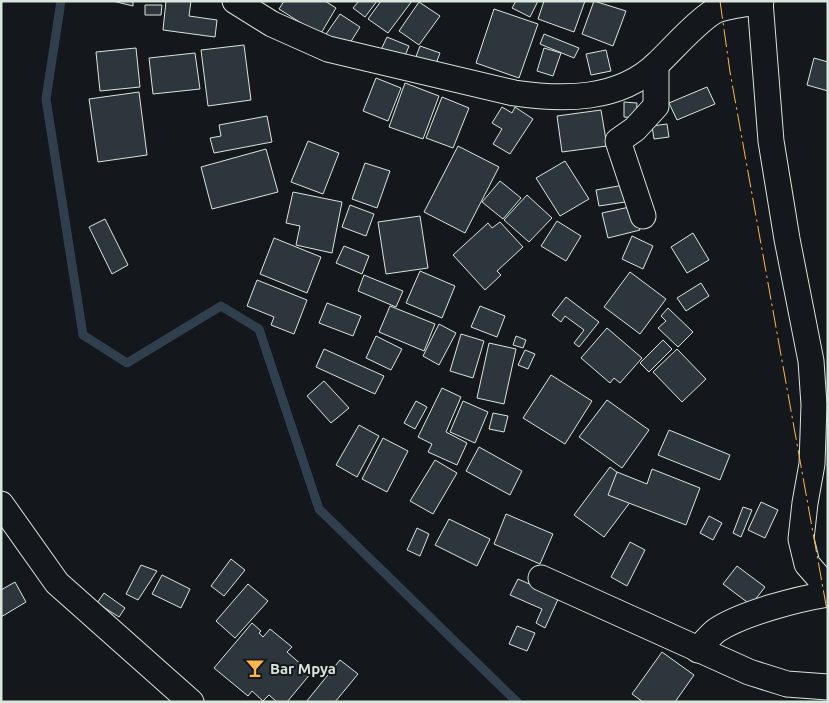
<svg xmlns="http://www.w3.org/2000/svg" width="829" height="703" font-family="Ubuntu,sans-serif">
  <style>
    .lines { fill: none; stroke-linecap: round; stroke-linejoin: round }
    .stream { stroke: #2f3f4d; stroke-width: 9 }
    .building { fill: #2c363c; stroke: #d8e6dc }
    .minor-casing { stroke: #d8e6dc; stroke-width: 27 }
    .minor { stroke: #14181c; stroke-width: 25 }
    .power { stroke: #ffb74d; stroke-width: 1; stroke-dasharray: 18 4 2.5 4; stroke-linecap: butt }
    .labels { text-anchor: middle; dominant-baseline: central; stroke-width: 4; stroke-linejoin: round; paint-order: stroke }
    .poi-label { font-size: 15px; font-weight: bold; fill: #d8e6dc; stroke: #14181c; text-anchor: start }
  </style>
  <rect width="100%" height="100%" fill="#14181c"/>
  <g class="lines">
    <polyline class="stream" points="61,1 46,99 83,335 127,363 221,306 259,329 319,509 517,702"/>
  </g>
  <g class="building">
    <polygon points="113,1 133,1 133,6"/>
    <polygon points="166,1 191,1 189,16 217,20 215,37 163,30"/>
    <polygon points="284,1 325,1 336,8 320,35 279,9"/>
    <polygon points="359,1 377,1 365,17 353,8"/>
    <polygon points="381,1 412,1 388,33 368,19"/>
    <polygon points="516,1 538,1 530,17 512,8"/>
    <polygon points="544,1 585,1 574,32 538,19"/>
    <polygon points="594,1 626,11 613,46 582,34"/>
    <polygon points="419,2 440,16 419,45 399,31"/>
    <polygon points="145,5 162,5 161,15 145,15"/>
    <polygon points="494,9 538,24 519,78 476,63"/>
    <polygon points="340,14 360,27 345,51 324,37"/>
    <polygon points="544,34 579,48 574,58 540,44"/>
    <polygon points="387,37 409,46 402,63 379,54"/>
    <polygon points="244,45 251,100 208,106 201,50"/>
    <polygon points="420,46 440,53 434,69 414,62"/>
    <polygon points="136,48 140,87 100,91 96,52"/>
    <polygon points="544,48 561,53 553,76 537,71"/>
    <polygon points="606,50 611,71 591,75 586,54"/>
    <polygon points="195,53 200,89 153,94 149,58"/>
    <polygon points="814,58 828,62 828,91 807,85"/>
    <polygon points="376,78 401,88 388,121 363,111"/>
    <polygon points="405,83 439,96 423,139 389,127"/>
    <polygon points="707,87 715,104 677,120 669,103"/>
    <polygon points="139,92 147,155 98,162 89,99"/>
    <polygon points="442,97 469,108 453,148 426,138"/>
    <polygon points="624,102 637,103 636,118 624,117"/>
    <polygon points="502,107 512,113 515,107 533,119 510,154 493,144 502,129 492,123"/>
    <polygon points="601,110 607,146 562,152 557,116"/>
    <polygon points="267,116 272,142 214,153 210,138 221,136 219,125"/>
    <polygon points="667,124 669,137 654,139 652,126"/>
    <polygon points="308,141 339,153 323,194 291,182"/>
    <polygon points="458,146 499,167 465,233 424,212"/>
    <polygon points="266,149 278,192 212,209 201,167"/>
    <polygon points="565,161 589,199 560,216 536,178"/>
    <polygon points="365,163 390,171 377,208 352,199"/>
    <polygon points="500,181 521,198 503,219 482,202"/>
    <polygon points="635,183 638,200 599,206 596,190"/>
    <polygon points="293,192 342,202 332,253 296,245 300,226 286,223"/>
    <polygon points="527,195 552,218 529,242 504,220"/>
    <polygon points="350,205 374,214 366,236 342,227"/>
    <polygon points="634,206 640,230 608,238 602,213"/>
    <polygon points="420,216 428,268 386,274 378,222"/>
    <polygon points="105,219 128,265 112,274 89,227"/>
    <polygon points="557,221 581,236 566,261 541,246"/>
    <polygon points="500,222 523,247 497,271 501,275 485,290 453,255 488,223 492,228"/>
    <polygon points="693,233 709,260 687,273 671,247"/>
    <polygon points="632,236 653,246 643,269 622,259"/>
    <polygon points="274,238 321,257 307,293 260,274"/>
    <polygon points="344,246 369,256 362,274 336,263"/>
    <polygon points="420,271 455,286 442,318 406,303"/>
    <polygon points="630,272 666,299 640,334 604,307"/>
    <polygon points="364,275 403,291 396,307 358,291"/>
    <polygon points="257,280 307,300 294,334 271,325 274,317 247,306"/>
    <polygon points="701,283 709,296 686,311 677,298"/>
    <polygon points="566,297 599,322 579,347 574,343 584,330 565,316 561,322 552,315"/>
    <polygon points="327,303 361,316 353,336 319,323"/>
    <polygon points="390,306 435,324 424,351 379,332"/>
    <polygon points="480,306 505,316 497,337 471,327"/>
    <polygon points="668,308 693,332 678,347 658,328 666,321 661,316"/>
    <polygon points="439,324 456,333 439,365 423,356"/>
    <polygon points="607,328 642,358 620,383 614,378 610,383 581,358"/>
    <polygon points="461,334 484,341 473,378 450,371"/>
    <polygon points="376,336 402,349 391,370 366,358"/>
    <polygon points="516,336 526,340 523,348 513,345"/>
    <polygon points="663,340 672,349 649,372 640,363"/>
    <polygon points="489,343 516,349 504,404 477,398"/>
    <polygon points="324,349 384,376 375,394 316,367"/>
    <polygon points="677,349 706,379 682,402 653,372"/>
    <polygon points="525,350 535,354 528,369 518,365"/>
    <polygon points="551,375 592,401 565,444 523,418"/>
    <polygon points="324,381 349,408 331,423 307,396"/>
    <polygon points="442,388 461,397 446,432 467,443 457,465 428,452 432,444 418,437"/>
    <polygon points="607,400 649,430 622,468 579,437"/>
    <polygon points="416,401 427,407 415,429 404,423"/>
    <polygon points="463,401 488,412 475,443 450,432"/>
    <polygon points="493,413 508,416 504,432 489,429"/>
    <polygon points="359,425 379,436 357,477 336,465"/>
    <polygon points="669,430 730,455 720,480 658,455"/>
    <polygon points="383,438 408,451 387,492 362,479"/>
    <polygon points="479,447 522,471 510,495 466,471"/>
    <polygon points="435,460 457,473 433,514 410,501"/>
    <polygon points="610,467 640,489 604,537 574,515"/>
    <polygon points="652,469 700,488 686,525 608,495 617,472 647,484"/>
    <polygon points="761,502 778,510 765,538 748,530"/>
    <polygon points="743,507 752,510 741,537 733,533"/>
    <polygon points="506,514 553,534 540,564 494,544"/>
    <polygon points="709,516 722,523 713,540 700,533"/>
    <polygon points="449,519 490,539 477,566 435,545"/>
    <polygon points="417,528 429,534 420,556 407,550"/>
    <polygon points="630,542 645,550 627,586 611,577"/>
    <polygon points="231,559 245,570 224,596 211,586"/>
    <polygon points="141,565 157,571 138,600 126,594"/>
    <polygon points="737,566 765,587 751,605 723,584"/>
    <polygon points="162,575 190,589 181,608 152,594"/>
    <polygon points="518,579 559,597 545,628 536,623 542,609 510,595"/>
    <polygon points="15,582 26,602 1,617 1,590"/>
    <polygon points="248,584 268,601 235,638 216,621"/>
    <polygon points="104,593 125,608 119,617 97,603"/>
    <polygon points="252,623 261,631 259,633 263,637 270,629 292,647 287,652 311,673 287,702 277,702 269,695 263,701 252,691 248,696 214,668"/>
    <polygon points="517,626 535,633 527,651 509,644"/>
    <polygon points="662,652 694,675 675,702 643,702 632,694"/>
    <polygon points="340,660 358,674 335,702 306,702"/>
  </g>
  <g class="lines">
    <g class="minor-casing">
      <g id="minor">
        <path d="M 235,1 L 272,24 L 328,49 L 514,93 C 563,100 619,101 657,64 C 673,49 695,23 713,12 C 722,6 748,4 761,1"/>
        <polyline points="760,1 771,141 787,239 811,361 814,405 812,464 805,503 801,539 807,564 828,588"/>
        <polyline points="643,216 618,141 635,129 656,106 656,66"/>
        <polyline points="1,504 57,583 191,702"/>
        <polyline points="541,578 749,672 787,684 828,687"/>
        <path d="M 698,650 C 704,643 710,635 717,630 C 743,613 797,599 828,594"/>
      </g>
    </g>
    <use href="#minor" class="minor"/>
    <polyline class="power" points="720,1 730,72 828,616"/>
  </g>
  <defs>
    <g id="bar-bare" transform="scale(1.5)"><path d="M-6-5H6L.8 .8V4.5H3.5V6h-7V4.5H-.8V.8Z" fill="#ffb74d" stroke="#14181c" stroke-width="2.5" paint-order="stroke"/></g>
  </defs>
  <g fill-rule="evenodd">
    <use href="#bar-bare" x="255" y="668"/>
  </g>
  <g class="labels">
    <g class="poi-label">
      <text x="270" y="668">Bar Mpya</text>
    </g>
  </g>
  <rect width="829" height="703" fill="none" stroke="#d8e6dc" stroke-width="5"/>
</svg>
